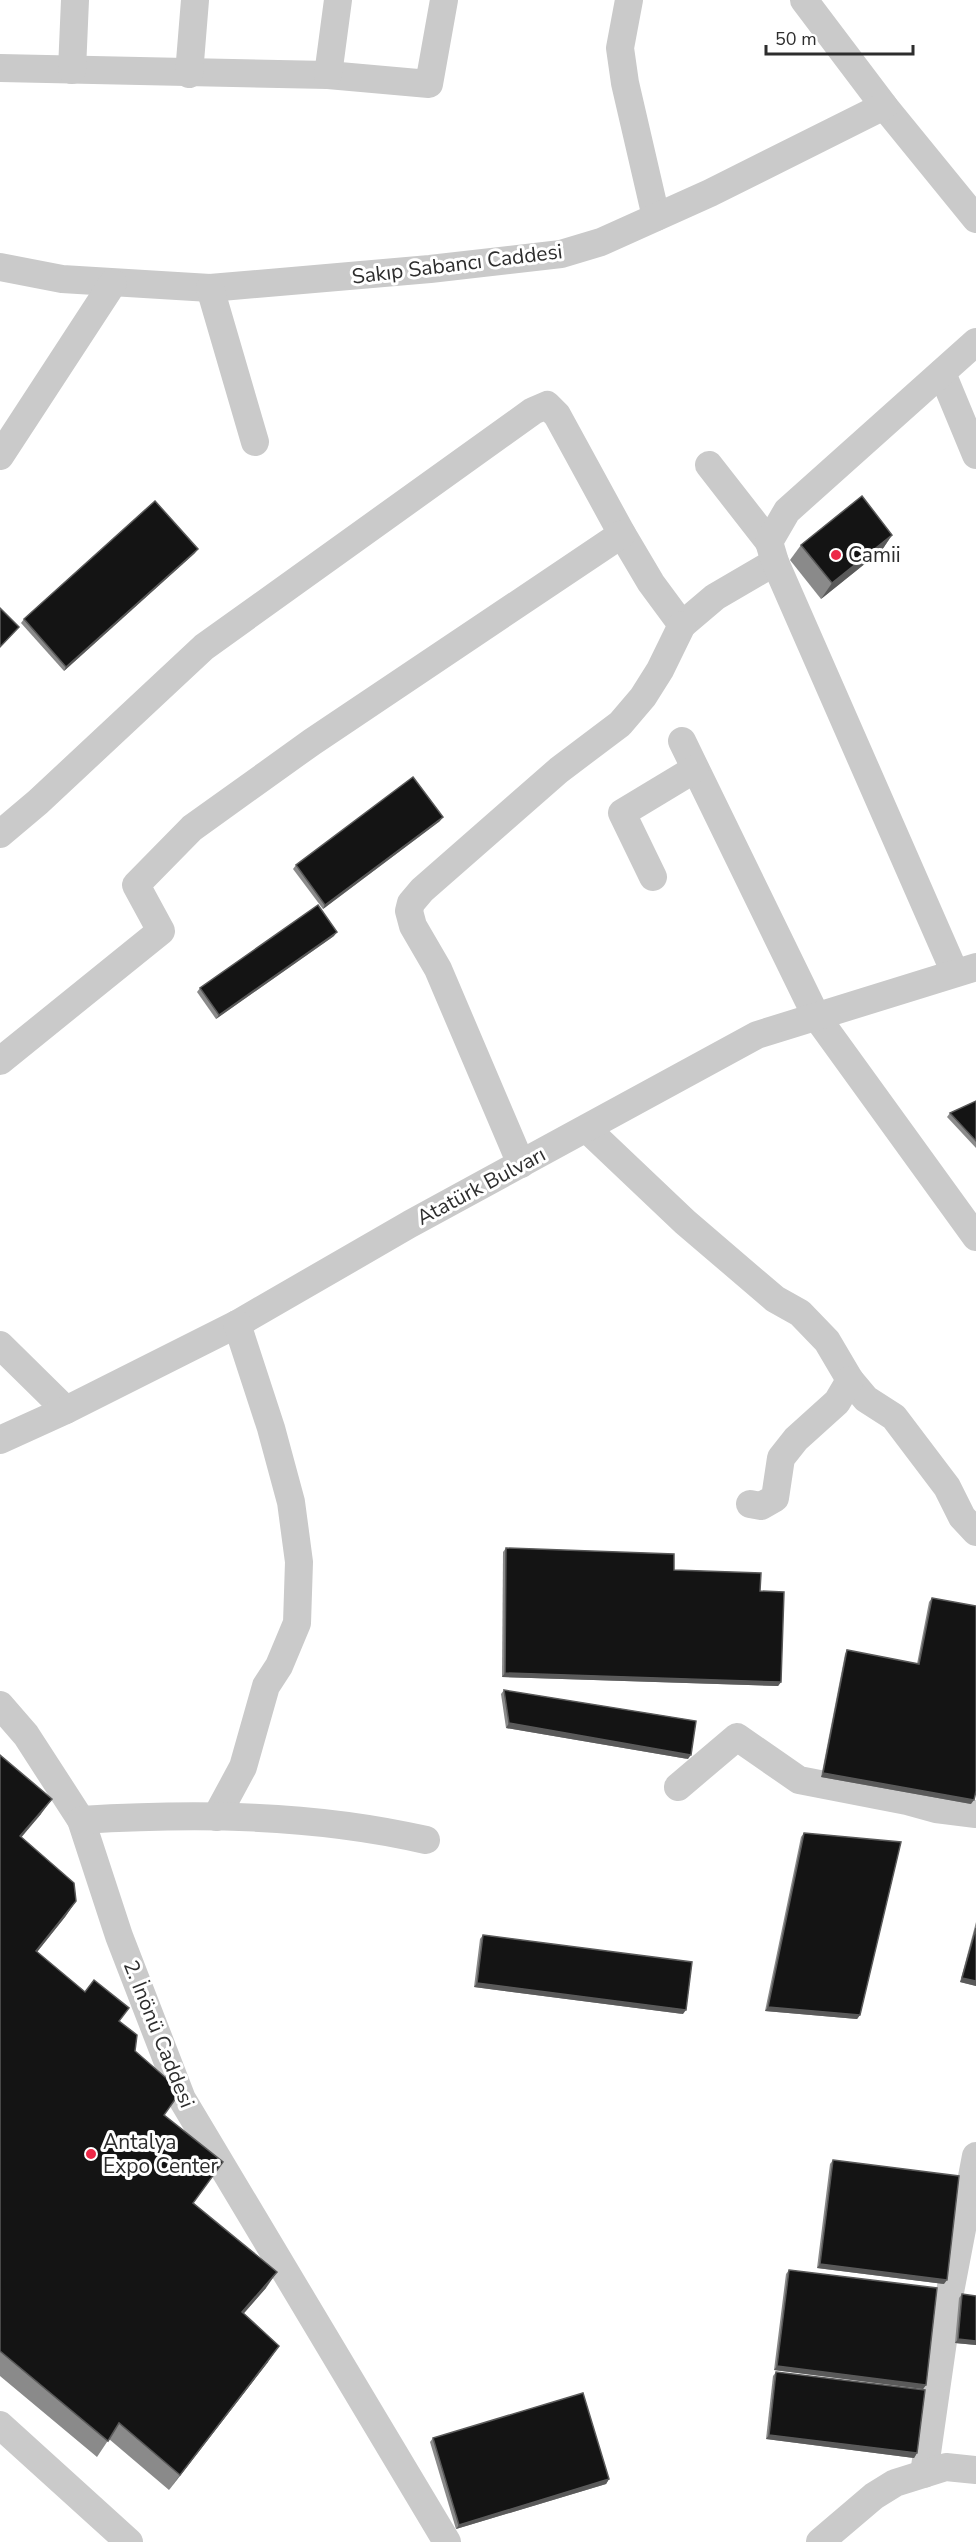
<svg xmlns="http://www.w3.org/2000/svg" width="976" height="2542" font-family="'Nunito Sans',sans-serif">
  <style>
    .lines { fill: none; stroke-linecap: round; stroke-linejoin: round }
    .minor { stroke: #cacaca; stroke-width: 28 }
    .wall { fill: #8a8a8a }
    .shaded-wall { fill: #5a5a5a }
    .building { fill: #141414; stroke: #5a5a5a; stroke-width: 1.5 }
    .poi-dot { fill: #ec2847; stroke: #fff; stroke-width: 2 }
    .labels { text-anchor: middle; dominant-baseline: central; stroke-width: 6; stroke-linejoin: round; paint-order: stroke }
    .street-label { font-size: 21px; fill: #2d2d2d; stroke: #fff }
    .poi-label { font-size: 21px; fill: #2d2d2d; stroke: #fff; text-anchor: start }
  </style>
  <rect width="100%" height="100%" fill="#fff"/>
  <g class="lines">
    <g class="minor">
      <polyline points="629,0 620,48 625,83 656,217"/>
      <polyline points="804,0 884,106 976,219"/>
      <polyline points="0,68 328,75 429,84 444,0"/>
      <polyline points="72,70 75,0"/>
      <polyline points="189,74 195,0"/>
      <polyline points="328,75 338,0"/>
      <polyline points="0,267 62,279 210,288 430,269 561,254 601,242 710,193 884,106"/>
      <polyline points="210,288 255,442"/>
      <polyline points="942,373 976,455"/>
      <polyline points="0,456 113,283"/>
      <polyline points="709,465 769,542"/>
      <polyline points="682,741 816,1016 976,1237"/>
      <polyline points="0,834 38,802 204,647 533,411 547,405 557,415 622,534 651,583 682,625 715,597 775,562"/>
      <polyline points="653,877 622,813 695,769"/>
      <polyline points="955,973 775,562 769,542 787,511 976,342"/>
      <polyline points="0,1061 161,931 136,885 192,828 312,742 622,534"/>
      <polyline points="587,1129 685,1222 775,1299 800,1313 827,1341 850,1380 866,1399 894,1417 947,1487 962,1517 976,1532"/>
      <polyline points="521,1164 438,969 413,926 409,911 411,903 422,890 559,770 620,724 643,697 660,670 682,625"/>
      <polyline points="0,1345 66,1410"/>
      <polyline points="0,1440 66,1410 237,1324 410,1224 757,1035 976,967"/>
      <polyline points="750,1504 761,1506 775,1498 781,1458 796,1439 837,1402 850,1380"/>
      <polyline points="0,1705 26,1735 81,1820 119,1936 182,2099 447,2542"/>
      <polyline points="678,1787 737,1737 799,1780 907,1801 936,1809 976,1814"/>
      <polyline points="216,1817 243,1767 266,1686 279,1666 297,1623 299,1562 291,1502 271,1428 237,1324"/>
      <path d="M 81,1820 C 196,1813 313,1814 426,1840"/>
      <polyline points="0,2425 129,2542"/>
      <polyline points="924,2474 950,2292 976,2156"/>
      <polyline points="820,2542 874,2496 895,2483 946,2467 976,2470"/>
    </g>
  </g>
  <g class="wall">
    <polygon points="892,535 882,550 821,599 790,560 801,545"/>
    <polygon points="195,553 64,671 21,623 24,619"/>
    <polygon points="440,821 323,909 293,869 296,865"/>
    <polygon points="334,936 216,1019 197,992 200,988"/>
    <polygon points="976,1101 976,1148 947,1117 950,1113"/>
    <polygon points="506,1548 674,1570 760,1591 781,1682 778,1686 502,1677 503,1552"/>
    <polygon points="932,1598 971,1804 821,1777 845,1654 847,1650 917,1664 929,1602"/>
    <polygon points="504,1690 688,1759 506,1728 501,1694"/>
    <polygon points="0,1755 41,1814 21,1837 76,1901 65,1917 37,1952 120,2021 135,2051 164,2115 194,2203 266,2288 243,2314 268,2362 169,2490 109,2439 97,2457 0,2376"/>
    <polygon points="804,1833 860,2015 857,2019 765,2011 801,1837"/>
    <polygon points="976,1922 976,1986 960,1982"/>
    <polygon points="483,1935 683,2014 474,1987 480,1939"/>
    <polygon points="833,2160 944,2284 817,2268 830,2164"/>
    <polygon points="789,2270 926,2385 923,2389 774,2370 786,2274"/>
    <polygon points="962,2294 976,2345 955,2343 959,2298"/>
    <polygon points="776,2372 917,2453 914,2458 766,2439 773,2376"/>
    <polygon points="433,2438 609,2479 606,2484 456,2529 430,2442"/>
  </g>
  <g class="shaded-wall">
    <polygon points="892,535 882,550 821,599 832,583"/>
    <polygon points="198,549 195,553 64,671 66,667"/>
    <polygon points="443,817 440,821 323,909 325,905"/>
    <polygon points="337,932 334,936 216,1019 219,1015"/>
    <polygon points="505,1673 781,1682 778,1686 502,1677"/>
    <polygon points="509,1723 691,1755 688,1759 506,1728"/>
    <polygon points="823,1773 974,1800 971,1804 821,1777"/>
    <polygon points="52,1799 41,1814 9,1852 20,1836"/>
    <polygon points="76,1901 65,1917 25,1967 36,1951"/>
    <polygon points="962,1978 976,1981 976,1986 960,1982"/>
    <polygon points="477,1983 686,2010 683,2014 474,1987"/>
    <polygon points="768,2007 860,2015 857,2019 765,2011"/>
    <polygon points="820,2264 947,2280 944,2284 817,2268"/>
    <polygon points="277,2272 266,2288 231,2328 242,2312"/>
    <polygon points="958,2339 976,2341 976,2345 955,2343"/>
    <polygon points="279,2346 268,2362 169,2490 180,2475"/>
    <polygon points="777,2366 926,2385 923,2389 774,2370"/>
    <polygon points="769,2435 917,2453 914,2458 766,2439"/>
    <polygon points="609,2479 606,2484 456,2529 459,2525"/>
  </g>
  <g class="building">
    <polygon points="862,496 892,535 832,583 801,545"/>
    <polygon points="155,501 198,549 66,667 24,619"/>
    <polygon points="0,608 19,627 0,647"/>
    <polygon points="413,777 443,817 325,905 296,865"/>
    <polygon points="318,905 337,932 219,1015 200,988"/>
    <polygon points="976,1101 976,1141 950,1113"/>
    <polygon points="506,1548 674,1554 674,1570 761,1573 760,1591 784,1592 781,1682 505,1673"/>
    <polygon points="932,1598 976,1606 976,1791 974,1800 823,1773 847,1650 919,1664"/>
    <polygon points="504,1690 696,1721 691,1755 509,1723"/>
    <polygon points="0,1755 52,1799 20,1836 74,1883 76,1901 36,1951 85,1992 94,1980 129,2008 119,2021 137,2035 135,2051 181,2091 164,2115 223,2162 193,2203 277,2272 242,2312 279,2346 180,2475 119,2423 108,2441 0,2351"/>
    <polygon points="804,1833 901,1842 860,2015 768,2007"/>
    <polygon points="976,1928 976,1981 962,1978"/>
    <polygon points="483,1935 692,1962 686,2010 477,1983"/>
    <polygon points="833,2160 959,2176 947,2280 820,2264"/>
    <polygon points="789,2270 937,2288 926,2385 777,2366"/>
    <polygon points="962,2294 976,2296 976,2341 958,2339"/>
    <polygon points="776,2372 925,2390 917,2453 769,2435"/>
    <polygon points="583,2393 609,2479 459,2525 433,2438"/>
  </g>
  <g class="poi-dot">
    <circle cx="836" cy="555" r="6"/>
    <circle cx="91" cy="2154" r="6"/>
  </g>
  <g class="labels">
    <g class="street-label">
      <text transform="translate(457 264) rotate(-7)">Sakıp Sabancı Caddesi</text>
      <text transform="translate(481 1186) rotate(-28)">Atatürk Bulvarı</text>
      <text transform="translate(159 2034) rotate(68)">2. İnönü Caddesi</text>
    </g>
    <g class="poi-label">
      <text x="848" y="555">Camii</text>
      <text x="103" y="2142">Antalya<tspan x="103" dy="24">Expo Center</tspan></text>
    </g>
  </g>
  <path d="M766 45v9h147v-9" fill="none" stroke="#2d2d2d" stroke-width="3"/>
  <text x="775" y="45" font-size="18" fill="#2d2d2d" stroke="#ffffff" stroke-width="4.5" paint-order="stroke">50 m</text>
</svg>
